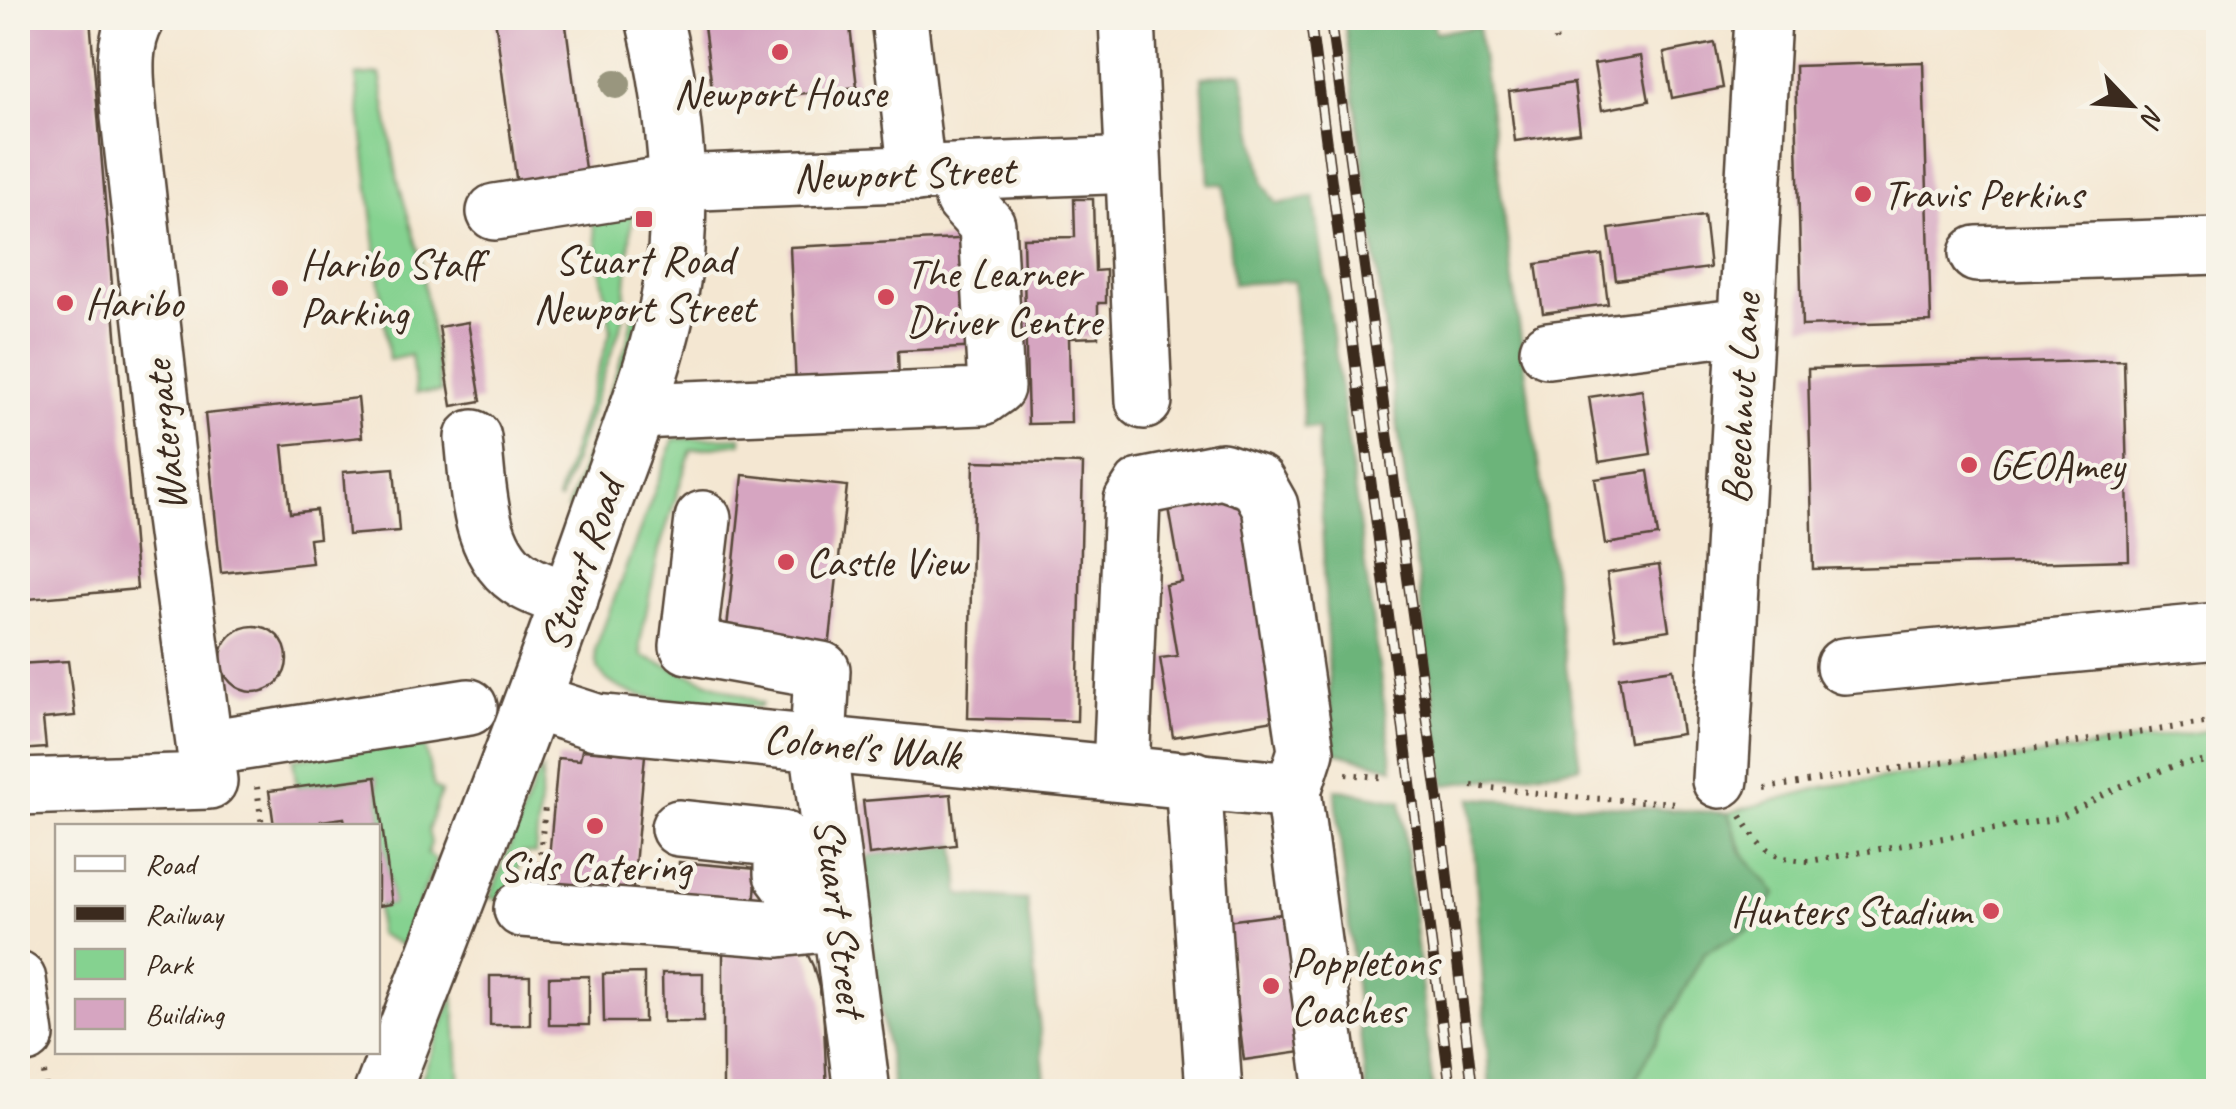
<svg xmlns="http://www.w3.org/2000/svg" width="2236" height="1109" font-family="Caveat,sans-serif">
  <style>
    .green { fill: #85d290; stroke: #607e57; stroke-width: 2.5 }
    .forest { fill: #6cb47a; stroke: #546f4c; stroke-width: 2.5 }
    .building { fill: #d6a5c1 }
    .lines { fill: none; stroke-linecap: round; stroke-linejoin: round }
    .minor-casing { stroke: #574639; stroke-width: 60 }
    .path { stroke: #574639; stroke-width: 6; stroke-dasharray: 2.5 8; stroke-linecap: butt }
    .minor { stroke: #fff; stroke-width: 55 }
    .rail-casing { stroke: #3b2a1e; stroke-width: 11 }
    .rail { stroke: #f7f3e8; stroke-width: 8; stroke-dasharray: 22; stroke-linecap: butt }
    .tree { fill: #99967e }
    .poi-dot { fill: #d1495b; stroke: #f7f3e8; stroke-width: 4 }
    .labels { text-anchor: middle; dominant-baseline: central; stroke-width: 9; stroke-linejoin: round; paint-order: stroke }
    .poi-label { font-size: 42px; fill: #3b2a1e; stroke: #f7f3e8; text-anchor: start }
    .street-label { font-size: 42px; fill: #3b2a1e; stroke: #f7f3e8 }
  </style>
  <rect width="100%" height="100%" fill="#f7f3e8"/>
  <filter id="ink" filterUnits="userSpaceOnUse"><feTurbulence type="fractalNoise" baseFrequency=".01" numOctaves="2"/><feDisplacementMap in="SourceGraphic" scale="20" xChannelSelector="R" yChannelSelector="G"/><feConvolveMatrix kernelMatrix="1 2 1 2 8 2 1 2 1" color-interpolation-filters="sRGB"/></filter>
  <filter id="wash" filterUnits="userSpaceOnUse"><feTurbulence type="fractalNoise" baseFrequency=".0048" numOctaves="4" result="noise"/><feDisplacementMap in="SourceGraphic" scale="40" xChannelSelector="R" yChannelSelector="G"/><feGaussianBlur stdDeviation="2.25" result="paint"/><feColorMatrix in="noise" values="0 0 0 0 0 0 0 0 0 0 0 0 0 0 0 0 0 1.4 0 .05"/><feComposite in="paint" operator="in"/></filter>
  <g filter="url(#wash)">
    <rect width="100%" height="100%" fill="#f4e7d2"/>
    <g class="green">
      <polygon points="380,74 398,181 419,253 441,392 416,393 411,355 389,360 356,76"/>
      <polygon points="633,205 623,320 560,500 557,499 611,330 591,211"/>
      <polygon points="635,302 646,302 579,512 567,509 627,343"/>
      <path d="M 741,437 L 741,443 L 691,450 L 659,550 L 640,643 L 642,656 L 762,703 L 760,707 C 722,704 612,708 597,666 C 595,661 596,656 595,650 L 674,439 Z"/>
      <path d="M 2218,729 L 2218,1091 L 1629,1092 L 1704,953 L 1750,929 L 1769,884 C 1744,860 1739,846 1728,813 L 1823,787 Z"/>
      <polygon points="420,740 425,748 434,787 441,792 428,830 431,843 427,854 436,860 403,946 378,934 378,906 392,904 376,778 297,788 293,759"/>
      <polygon points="543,771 535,854 522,853 509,901 490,898 536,778"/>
      <polygon points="454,994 460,1089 418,1088"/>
    </g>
    <g class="forest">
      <polygon points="1344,18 1433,18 1435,32 1478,27 1580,767 1445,785"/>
      <polygon points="1242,72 1264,184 1277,204 1314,197 1393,768 1332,751 1318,429 1304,428 1294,281 1233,284 1224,184 1209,184 1202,77"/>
      <polygon points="1335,789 1401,801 1433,1091 1366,1091"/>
      <polygon points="1471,798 1728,813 1741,852 1776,894 1750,929 1704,953 1629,1091 1490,1091"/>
      <polygon points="956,845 960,895 1027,900 1046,1091 894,1091 859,878 869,855"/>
    </g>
    <g id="blocks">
      <g class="building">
        <polygon points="18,18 90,18 137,589 18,600"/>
        <polygon points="495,18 565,18 587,184 518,193"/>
        <polygon points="703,18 849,18 857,87 714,104"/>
        <polygon points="1715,43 1723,88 1672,98 1664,53"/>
        <polygon points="1641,56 1649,101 1602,110 1594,64"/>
        <polygon points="1923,62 1931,322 1802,326 1795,66"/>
        <polygon points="1574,83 1580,132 1515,141 1509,92"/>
        <polygon points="1074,199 1093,199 1095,271 1106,270 1106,303 1098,303 1098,337 1069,338 1071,423 1028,424 1023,238 1075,237"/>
        <polygon points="1704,216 1710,268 1616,280 1609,229"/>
        <polygon points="978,238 982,347 898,351 899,384 796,388 790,247"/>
        <polygon points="1602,255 1608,304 1543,313 1536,264"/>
        <polygon points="468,322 481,401 452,406 439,327"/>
        <polygon points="2124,360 2129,560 1813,569 1808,369"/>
        <polygon points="1642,389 1651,454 1599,462 1589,397"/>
        <polygon points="358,398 362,437 283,445 290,513 316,510 319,538 309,539 312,563 221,573 205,414"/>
        <polygon points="974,461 1083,464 1077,721 968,718"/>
        <polygon points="394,468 399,531 348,535 343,472"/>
        <polygon points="1648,471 1658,536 1605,544 1595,479"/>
        <polygon points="743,475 847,486 829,649 726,638"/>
        <polygon points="1248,494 1286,718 1173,737 1160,658 1177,656 1165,585 1182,582 1169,508"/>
        <polygon points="1659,565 1669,630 1616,638 1607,573"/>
        <circle cx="254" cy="659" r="33"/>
        <polygon points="68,661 75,716 43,719 46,748 18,750 18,664"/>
        <polygon points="1673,669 1682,734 1629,742 1619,677"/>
        <polygon points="582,750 645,755 632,899 546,892 558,758 580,760"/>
        <polygon points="376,777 392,904 378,906 378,826 346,826 344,818 321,821 322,826 274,826 269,791"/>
        <polygon points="951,794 956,845 869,855 863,801"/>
        <polygon points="679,862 757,869 754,907 676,900"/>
        <polygon points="1298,912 1316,1050 1244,1060 1226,921"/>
        <polygon points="799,937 813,966 823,1002 827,1092 723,1092 723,938"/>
        <polygon points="644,973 644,1022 604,1022 603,974"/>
        <polygon points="662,973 703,973 703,1022 663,1022"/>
        <rect x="490" y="976" width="40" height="49"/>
        <polygon points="589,976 589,1025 549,1025 549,977"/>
      </g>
    </g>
  </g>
  <g filter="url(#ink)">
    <use href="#blocks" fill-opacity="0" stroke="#574639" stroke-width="2.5"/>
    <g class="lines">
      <g class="minor-casing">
        <g id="minor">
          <polyline points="899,18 917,174"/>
          <polyline points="1127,18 1144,401"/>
          <polyline points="495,212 676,183 1133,165"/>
          <polyline points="1977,254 2218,246"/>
          <polyline points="1548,350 1745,326"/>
          <polyline points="637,411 982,397 996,387 987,225 963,199 960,172"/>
          <path d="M 473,438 C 479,486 476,554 525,582 C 539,590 555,595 570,600"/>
          <polyline points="703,519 688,646 822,670 818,743 862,1092"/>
          <polyline points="1844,666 2218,631"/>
          <polyline points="534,702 596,722 1293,791"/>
          <polyline points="205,748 469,707"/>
          <polyline points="1121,772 1132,501 1141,487 1222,471 1257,483 1270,506 1306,751 1293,791 1333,1092"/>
          <polyline points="1193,779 1214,1092"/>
          <polyline points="1720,780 1763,18"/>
          <path d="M 18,787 L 209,781 L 174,518 L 129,117 C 127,84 120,48 137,18"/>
          <polyline points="679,828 782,839 782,874 820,925"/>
          <polyline points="522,909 779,929 841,922"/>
          <polyline points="18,980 26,1035"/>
          <path d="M 382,1092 C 454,906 527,721 593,533 C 624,443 668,345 676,250 C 682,177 671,88 654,18"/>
        </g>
      </g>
      <g class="path">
        <polyline points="1553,18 1556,41"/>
        <polyline points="1346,774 1386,778"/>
        <polyline points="1472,786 1584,798 1680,803"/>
        <polyline points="257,787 262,826"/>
        <polyline points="1765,788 2218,721"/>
        <path d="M 1741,816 C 1762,850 1768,859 1810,861 L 2059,818 L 2119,787 L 2176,765 L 2218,760"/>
        <polyline points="539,864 545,807"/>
        <polyline points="44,1073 47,1092"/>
      </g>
      <use href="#minor" class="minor"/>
      <g class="rail-casing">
        <g id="rail">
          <polyline points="1310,18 1451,1092"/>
          <polyline points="1330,18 1438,798 1473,1092"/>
        </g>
      </g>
      <use href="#rail" class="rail"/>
    </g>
    <circle class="tree" cx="616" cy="84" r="15"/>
  </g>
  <g class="poi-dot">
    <circle cx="780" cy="52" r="10"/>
    <circle cx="1863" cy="194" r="10"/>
    <rect x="634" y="209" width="20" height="20" rx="5"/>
    <circle cx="280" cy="288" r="10"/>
    <circle cx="886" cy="297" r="10"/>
    <circle cx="65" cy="303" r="10"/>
    <circle cx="1969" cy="465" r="10"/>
    <circle cx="786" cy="562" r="10"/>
    <circle cx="595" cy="826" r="10"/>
    <circle cx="1991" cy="911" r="10"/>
    <circle cx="1271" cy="986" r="10"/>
  </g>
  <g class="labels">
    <g class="poi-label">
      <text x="780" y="93" text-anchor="middle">Newport House</text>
      <text x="1883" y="194">Travis Perkins</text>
      <text x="644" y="260" text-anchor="middle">Stuart Road<tspan x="644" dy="48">Newport Street</tspan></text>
      <text x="300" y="264">Haribo Staff<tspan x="300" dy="48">Parking</tspan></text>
      <text x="906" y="273">The Learner<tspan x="906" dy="48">Driver Centre</tspan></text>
      <text x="85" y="303">Haribo</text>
      <text x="1989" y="465">GEOAmey</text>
      <text x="806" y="562">Castle View</text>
      <text x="595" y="867" text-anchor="middle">Sids Catering</text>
      <text x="1971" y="911" text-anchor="end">Hunters Stadium</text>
      <text x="1291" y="962">Poppletons<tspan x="1291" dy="48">Coaches</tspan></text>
    </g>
    <g class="street-label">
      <text transform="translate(904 174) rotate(-2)">Newport Street</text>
      <text transform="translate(1741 399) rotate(-87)">Beechnut Lane</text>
      <text transform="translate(165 436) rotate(-96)">Watergate</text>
      <text transform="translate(582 565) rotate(-71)">Stuart Road</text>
      <text transform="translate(862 747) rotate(5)">Colonel's Walk</text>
      <text transform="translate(840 917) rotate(83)">Stuart Street</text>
    </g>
  </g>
  <rect width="2236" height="1109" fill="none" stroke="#f7f3e8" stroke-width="60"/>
  <rect x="55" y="824" width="325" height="230" fill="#f7f3e8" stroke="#aca397" stroke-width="2.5"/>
  <rect x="75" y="856" width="50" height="15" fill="#ffffff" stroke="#aca397" stroke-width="2.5"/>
  <text x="145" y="874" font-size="30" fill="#3b2a1e">Road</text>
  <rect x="75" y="906" width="50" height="15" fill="#3b2a1e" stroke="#aca397" stroke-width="2.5"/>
  <text x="145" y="924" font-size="30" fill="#3b2a1e">Railway</text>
  <rect x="75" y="949" width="50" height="30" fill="#85d290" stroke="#aca397" stroke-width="2.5"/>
  <text x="145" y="974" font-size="30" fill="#3b2a1e">Park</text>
  <rect x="75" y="999" width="50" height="30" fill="#d6a5c1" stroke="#aca397" stroke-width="2.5"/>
  <text x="145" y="1024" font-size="30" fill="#3b2a1e">Building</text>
  <g transform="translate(2131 105) rotate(115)" stroke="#f7f3e8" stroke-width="8" paint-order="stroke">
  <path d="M0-8L18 38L0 25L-18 38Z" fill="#3b2a1e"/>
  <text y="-15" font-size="28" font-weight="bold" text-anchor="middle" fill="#3b2a1e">N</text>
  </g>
</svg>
